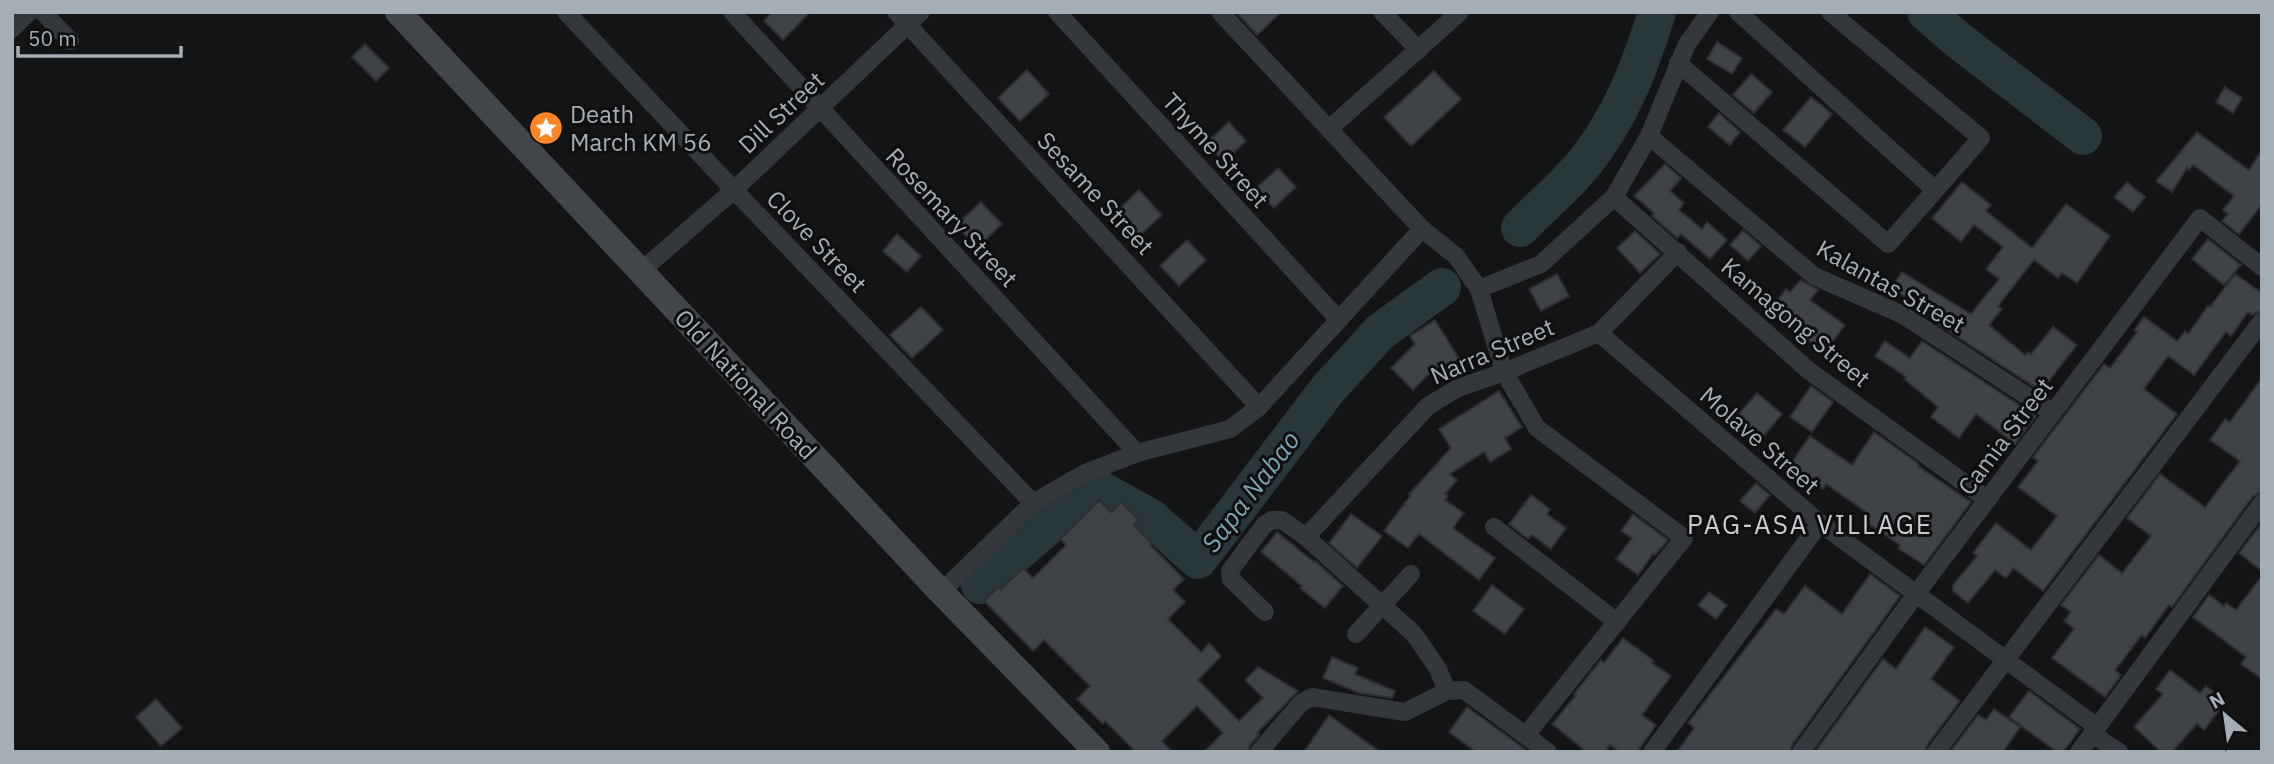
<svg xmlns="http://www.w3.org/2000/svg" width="2274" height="764" font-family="'IBM Plex Sans',sans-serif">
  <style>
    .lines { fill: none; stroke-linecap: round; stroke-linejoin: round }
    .river { stroke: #29363a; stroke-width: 38 }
    .building { fill: #3f4246; stroke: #2d2e32; stroke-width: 2 }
    .minor { stroke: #34373b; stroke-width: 18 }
    .secondary { stroke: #42464b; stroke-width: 26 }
    .labels { text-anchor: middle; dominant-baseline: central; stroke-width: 6; stroke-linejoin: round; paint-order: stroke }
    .street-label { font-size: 24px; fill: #a4aeb7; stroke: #0f0f10 }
    .poi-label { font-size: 24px; fill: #a4aeb7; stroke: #0f0f10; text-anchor: start }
    .water-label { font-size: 26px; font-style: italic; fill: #79a5b4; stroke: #0f0f10 }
    .neighbourhood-label { font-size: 26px; letter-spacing: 2px; fill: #c6ccd2; stroke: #0f0f10 }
  </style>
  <rect width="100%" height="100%" fill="#131415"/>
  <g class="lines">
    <g class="river">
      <polyline points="1926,12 1958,40 2083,136"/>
      <path d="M 1520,228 C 1541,206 1566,186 1585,162 C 1621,117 1640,67 1657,12"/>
      <polyline points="980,585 1094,486 1151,518 1198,560 1328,389 1380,332 1442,287"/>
    </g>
  </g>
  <g class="building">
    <polygon points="772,12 810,12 783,40 764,21"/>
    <polygon points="1236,12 1281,12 1257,35"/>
    <polygon points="1717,42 1742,58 1732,74 1707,59"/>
    <polygon points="365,44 389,68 376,81 352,57"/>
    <polygon points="1027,70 1049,94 1020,121 998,98"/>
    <polygon points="1434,71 1461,99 1411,146 1384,117"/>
    <polygon points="1751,74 1772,92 1754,113 1733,95"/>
    <polygon points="2225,87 2242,98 2233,113 2216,102"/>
    <polygon points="1811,97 1832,114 1805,147 1783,130"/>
    <polygon points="1719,113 1740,132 1730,145 1708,127"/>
    <polygon points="1229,122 1246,141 1224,162 1206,143"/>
    <polygon points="2197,132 2249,170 2262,150 2262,204 2239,234 2222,221 2228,214 2223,210 2234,196 2193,165 2189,170 2187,168 2172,192 2156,181"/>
    <polygon points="1665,164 1681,178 1670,191 1684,203 1679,210 1702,229 1707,222 1727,240 1710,259 1681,234 1677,238 1652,216 1654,213 1634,196"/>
    <polygon points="1278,168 1296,187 1274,208 1255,189"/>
    <polygon points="1962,182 1991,205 1986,211 2032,248 2066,204 2110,236 2077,283 2062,273 2058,278 2034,260 1998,306 2002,309 1989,325 2025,355 2028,352 2031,354 2053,327 2077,345 2041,391 1936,323 1937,320 1931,316 1932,314 1891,288 1902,272 1971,314 1999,279 1986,269 2003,247 1974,225 1961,242 1932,218"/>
    <polygon points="2127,182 2145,197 2133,212 2114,197"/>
    <polygon points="1139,190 1162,215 1136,239 1113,215"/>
    <polygon points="981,202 1002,224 977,248 956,225"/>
    <polygon points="1743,230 1761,246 1748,261 1730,245"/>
    <polygon points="1635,231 1660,254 1640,273 1617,248"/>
    <polygon points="897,234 921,256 907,272 883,251"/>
    <polygon points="2208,239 2241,265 2224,285 2192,259"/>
    <polygon points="1187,240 1206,260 1179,286 1160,266"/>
    <polygon points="1557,274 1569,296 1541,311 1529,289"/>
    <polygon points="2235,274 2262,293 2262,310 2252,315 2248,312 2231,336 2226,332 2194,375 2168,356 2144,389 2177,414 2043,591 2013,568 2006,578 1995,570 1968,603 1953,591 1953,585 1977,556 1973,553 1996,523 2031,550 2057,516 2018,487 2038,461 2033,457 2104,364 2110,368 2137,332 2134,330 2144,317 2177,341 2185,331 2188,334 2208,306 2210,307"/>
    <polygon points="1801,280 1818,290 1810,300 1845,325 1824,353 1769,311 1786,289 1790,292"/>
    <polygon points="921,307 943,330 912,358 890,335"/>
    <polygon points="1435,320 1463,365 1438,381 1432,371 1413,390 1391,368 1415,344 1410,336"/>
    <polygon points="1885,341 1910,358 1922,341 2036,416 2015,444 1976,414 1959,438 1931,417 1938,407 1904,379 1906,377 1875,356"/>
    <polygon points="2262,378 2262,492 2253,496 2172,607 2169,605 2145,638 2142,635 2115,670 2121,675 2105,697 2052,658 2074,629 2064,621 2071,612 2061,605 2099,555 2122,573 2151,536 2127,518 2160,474 2205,507 2240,461 2210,440 2225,419 2230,422"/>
    <polygon points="1811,386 1833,402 1812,432 1790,417"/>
    <polygon points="1499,391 1522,427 1505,438 1511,449 1490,462 1484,452 1450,474 1457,480 1445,494 1448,496 1445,500 1464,513 1453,528 1495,558 1479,580 1419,534 1408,548 1384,531 1410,496 1409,494 1451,448 1439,429"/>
    <polygon points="1757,393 1782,414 1757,444 1730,424"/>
    <polygon points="1874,432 1919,464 1918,466 1971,502 1924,565 1898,548 1900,545 1865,521 1870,515 1826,484 1823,489 1789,466 1810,436 1852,465"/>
    <polygon points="1756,483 1770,495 1755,513 1740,501"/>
    <polygon points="1531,495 1550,509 1547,514 1566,528 1551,549 1532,535 1528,539 1509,524"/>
    <polygon points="1099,500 1111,512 1121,502 1139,520 1134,525 1152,543 1150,545 1184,579 1173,590 1185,602 1168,619 1201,652 1209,643 1221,656 1198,680 1239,721 1263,698 1245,680 1258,667 1298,691 1257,733 1259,735 1250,745 1248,752 1204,752 1223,733 1197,706 1162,741 1172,752 1136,752 1105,721 1103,724 1077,699 1090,686 1044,640 1033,651 984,601 998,587 1001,589 1023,568 1033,578 1066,545 1060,539"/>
    <polygon points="1351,514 1382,536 1357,568 1329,543"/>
    <polygon points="1633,514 1668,540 1655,555 1653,554 1638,575 1616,559 1632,538 1621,531"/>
    <polygon points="2262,523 2262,571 2239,553"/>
    <polygon points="1277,532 1314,562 1315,561 1343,586 1325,608 1300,588 1302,586 1261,552"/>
    <polygon points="1870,574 1900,596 1792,745 1790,752 1677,752 1694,728 1688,723 1776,609 1784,614 1805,586 1842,614"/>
    <polygon points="2262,576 2262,679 2241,664 2246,657 2193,617 2209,595 2224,606 2226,603 2236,610"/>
    <polygon points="1492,585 1524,609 1505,634 1473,611"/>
    <polygon points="1709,592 1727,605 1716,619 1698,605"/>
    <polygon points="1925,627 1954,647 1931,679 1960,701 1927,745 1925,752 1815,752 1883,659 1896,669"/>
    <polygon points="1623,638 1654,661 1652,663 1671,676 1642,715 1656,725 1637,752 1620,752 1610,745 1605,752 1587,752 1552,724 1576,695 1574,694 1601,660 1604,663"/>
    <polygon points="1332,657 1358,668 1355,674 1395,691 1392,698 1359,693 1323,678"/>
    <polygon points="2170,670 2200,693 2206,686 2226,701 2204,730 2197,724 2172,752 2161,752 2134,727 2163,694 2156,689"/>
    <polygon points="2029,691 2080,729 2063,752 2057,752 2009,717"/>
    <polygon points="156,699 182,728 161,746 136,717"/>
    <polygon points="1467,707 1529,752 1476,752 1449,732"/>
    <polygon points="1994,709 2020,727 2003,752 1950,752 1978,715 1986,720"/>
    <polygon points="1329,715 1380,752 1304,752"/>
  </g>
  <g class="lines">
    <g class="minor">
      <polyline points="43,12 70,41"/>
      <polyline points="566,12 734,190 1033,503"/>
      <polyline points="732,12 1137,453"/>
      <polyline points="896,12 1259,407"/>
      <polyline points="1057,12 1339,320"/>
      <polyline points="1220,12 1422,229 1456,256 1479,289 1504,372 1537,428 1684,538 1526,735"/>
      <polyline points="1382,12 1419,50"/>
      <polyline points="1738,12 1935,190"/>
      <polyline points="12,29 29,12"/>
      <polyline points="1678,63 1888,244 1981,138 1830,12"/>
      <polyline points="1329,129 1460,12"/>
      <polyline points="1649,136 1814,276 1903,315 2053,413"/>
      <polyline points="1614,197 1808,370 1988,500"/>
      <polyline points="640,272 734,190 921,12"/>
      <polyline points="1479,289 1541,264 1614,197 1649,136 1687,44 1710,12"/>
      <polyline points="1599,333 1820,523 2097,727"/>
      <polyline points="1494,527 1617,622"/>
      <polyline points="1306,537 1428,406 1458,388 1504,372 1599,333 1678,252"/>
      <polyline points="941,592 1033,503 1083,474 1137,453 1230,429 1259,407 1422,229"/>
      <polyline points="1265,612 1231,579 1230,571 1264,525 1272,520 1282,520 1306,537 1414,634 1438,669 1447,691"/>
      <polyline points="1356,634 1411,574"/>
      <polyline points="2092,734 2119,752"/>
      <polyline points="1259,752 1301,703 1312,697 1405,712 1447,691 1464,690 1548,752"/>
      <polyline points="1652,752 1820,523"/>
      <polyline points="1801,752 1916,594 2200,218 2262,267"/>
      <polyline points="1936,752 2262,321"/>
      <polyline points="2079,752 2262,503"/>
    </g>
    <polyline class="secondary" points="398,12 941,592 1097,752"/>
  </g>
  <defs>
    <g id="sight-disc" transform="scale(1.75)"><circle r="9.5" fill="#fc8525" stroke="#0f0f10"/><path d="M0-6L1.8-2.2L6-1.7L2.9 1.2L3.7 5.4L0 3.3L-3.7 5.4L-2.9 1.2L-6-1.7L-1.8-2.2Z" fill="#fff"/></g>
  </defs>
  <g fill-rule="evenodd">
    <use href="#sight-disc" x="546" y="128"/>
  </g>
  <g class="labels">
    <g class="street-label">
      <text transform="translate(781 112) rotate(-43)">Dill Street</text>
      <text transform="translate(1216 150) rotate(48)">Thyme Street</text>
      <text transform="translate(1096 193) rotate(47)">Sesame Street</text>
      <text transform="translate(952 217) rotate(47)">Rosemary Street</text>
      <text transform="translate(817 241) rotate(46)">Clove Street</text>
      <text transform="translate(1891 286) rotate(29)">Kalantas Street</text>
      <text transform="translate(1796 322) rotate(40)">Kamagong Street</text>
      <text transform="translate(1492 351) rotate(-23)">Narra Street</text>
      <text transform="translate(746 384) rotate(47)">Old National Road</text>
      <text transform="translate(2005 436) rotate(-53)">Camia Street</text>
      <text transform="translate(1760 440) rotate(41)">Molave Street</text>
    </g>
    <g class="poi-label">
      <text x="570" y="114">Death<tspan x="570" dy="28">March KM 56</tspan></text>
    </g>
    <g class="water-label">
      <text transform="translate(1250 491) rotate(-53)">Sapa Nabao</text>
    </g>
    <g class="neighbourhood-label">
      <text x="1810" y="524">PAG-ASA VILLAGE</text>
    </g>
  </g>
  <rect width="2274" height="764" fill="none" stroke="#a4aeb7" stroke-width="28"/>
  <g transform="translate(2225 715) rotate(331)" stroke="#0f0f10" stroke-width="5" paint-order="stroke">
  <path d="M0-5L12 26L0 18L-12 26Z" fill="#a4aeb7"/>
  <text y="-10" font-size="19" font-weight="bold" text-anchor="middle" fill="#a4aeb7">N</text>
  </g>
  <path d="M18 46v10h163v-10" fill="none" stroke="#a4aeb7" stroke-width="3.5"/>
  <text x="28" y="46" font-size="21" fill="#a4aeb7" stroke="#0f0f10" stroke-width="5" paint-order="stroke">50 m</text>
</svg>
